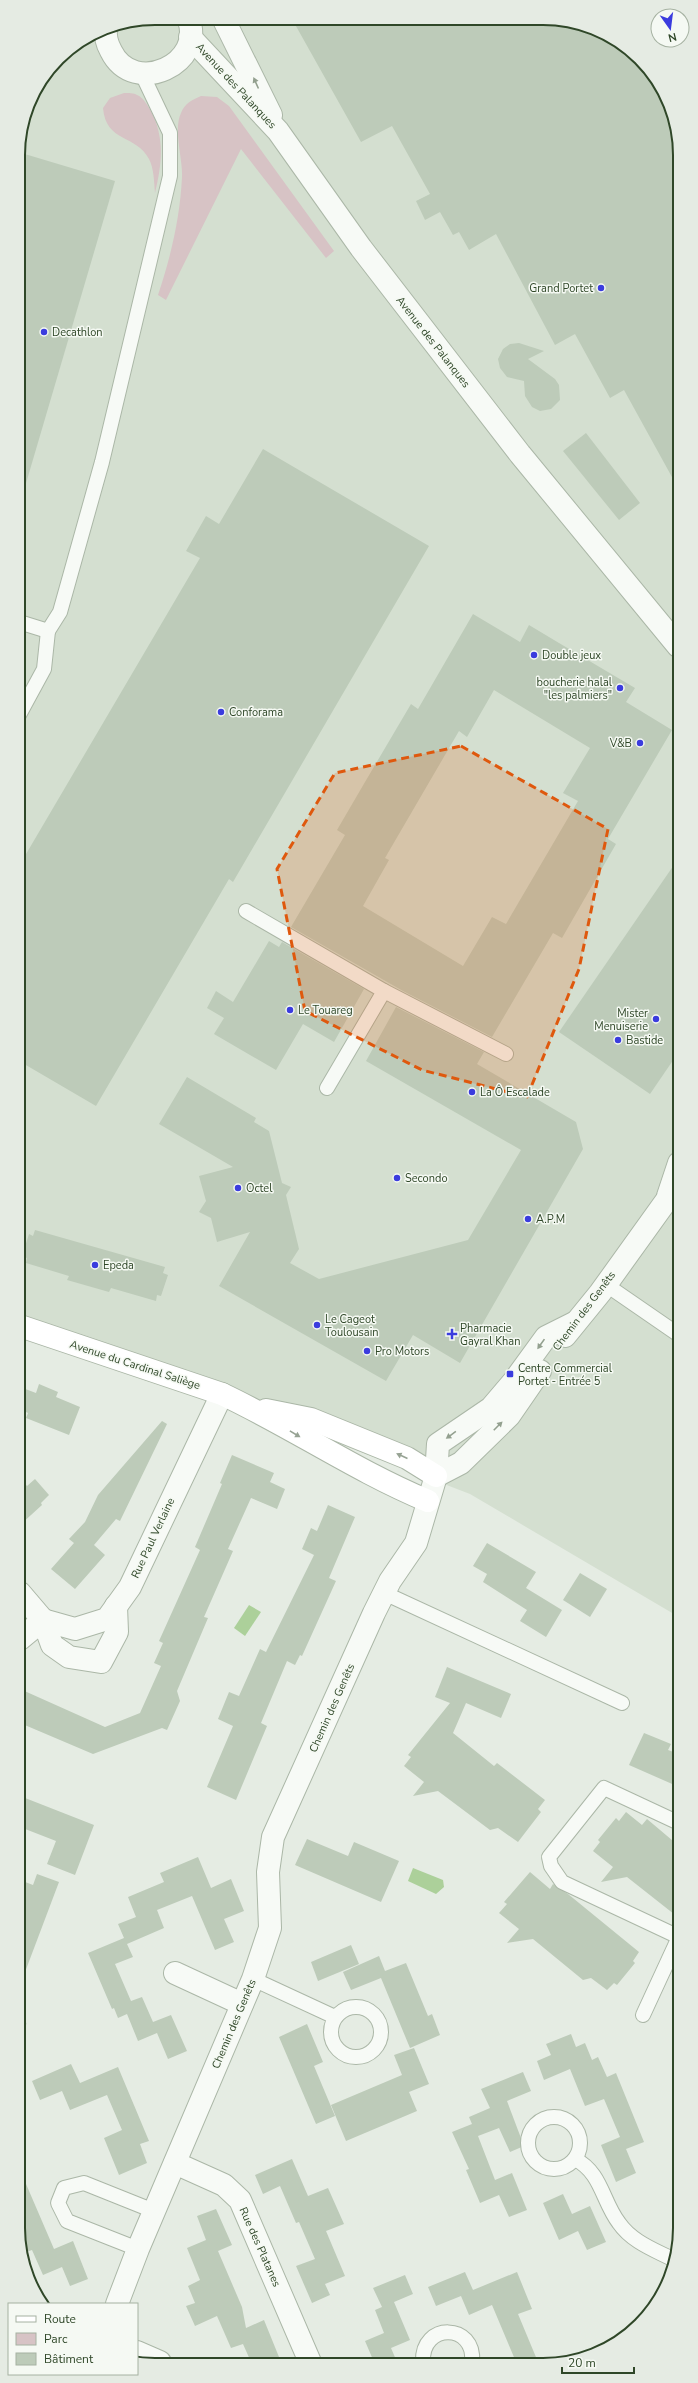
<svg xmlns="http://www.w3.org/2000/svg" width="698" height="2383" font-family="'Nunito Sans',sans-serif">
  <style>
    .built { fill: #d4dfd0 }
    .green { fill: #d7c3c5 }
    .water { fill: #acd09a }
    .building { fill: #bdcbb9; fill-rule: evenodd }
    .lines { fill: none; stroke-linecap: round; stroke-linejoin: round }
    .service-casing { stroke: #abb7a7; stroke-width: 16 }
    .minor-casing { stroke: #abb7a7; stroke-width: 24 }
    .secondary-casing { stroke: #abb7a7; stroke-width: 24 }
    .service { stroke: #f7faf6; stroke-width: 14 }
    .minor { stroke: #f7faf6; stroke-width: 22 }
    .secondary { stroke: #fff; stroke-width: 22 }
    .oneway { fill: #93a08f }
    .oneway2 { fill: #97a394 }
    .marked { fill: #df580d; fill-opacity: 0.2; stroke: #df580d; stroke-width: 3; stroke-dasharray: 8 5; stroke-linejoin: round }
    .poi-dot { fill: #3b3cde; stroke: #f5f9f3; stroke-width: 1.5 }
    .labels { text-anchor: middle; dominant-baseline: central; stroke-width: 3; stroke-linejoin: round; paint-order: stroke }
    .street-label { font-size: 11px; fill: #2f4728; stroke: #f5f9f3 }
    .poi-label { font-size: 11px; fill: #2f4728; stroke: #f5f9f3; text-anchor: start }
    .rim { fill: none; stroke: #2f4728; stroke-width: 2 }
  </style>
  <rect width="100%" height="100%" fill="#e5ece3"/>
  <g class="built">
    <polygon points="155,18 570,21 611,36 640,58 666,94 677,128 679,1617 470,1494 20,1321 18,146 28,102 58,58 103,28"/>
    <polygon points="20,2021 27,2023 20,2039"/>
  </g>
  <g class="green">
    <path d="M 124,93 C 128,93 134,93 137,95 C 143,97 148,106 151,111 C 165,138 162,164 155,193 C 154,181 154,169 149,159 C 136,134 106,143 103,108 L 110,98 Z"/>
    <path d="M 201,96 L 217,97 L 229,106 L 334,251 L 326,258 L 241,149 L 166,300 L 158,295 C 171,256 180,218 182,177 C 183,160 173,129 181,113 C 185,103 192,100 201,96 Z"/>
  </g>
  <g class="water">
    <polygon points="249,1605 261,1612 245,1636 234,1628"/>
    <polygon points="413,1868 443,1880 444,1887 436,1894 408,1881"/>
  </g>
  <g class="building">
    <polygon points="292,19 570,21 612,36 640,58 666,94 677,128 678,488 624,390 610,398 575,334 555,345 496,234 469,250 459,232 453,235 440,212 425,220 416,201 430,194 392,126 361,142"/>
    <polygon points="18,152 115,181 24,490 19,490"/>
    <polygon points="519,343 544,351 528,359 555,379 559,385 560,400 551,409 540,411 532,407 525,396 524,381 507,377 500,368 498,359 503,349 510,344"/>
    <polygon points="586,433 640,503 619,520 563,451"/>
    <polygon points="263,449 429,546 233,882 229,879 96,1106 19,1061 19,866 200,558 186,551 206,516 219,524"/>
    <path d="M 473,614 L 520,642 L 529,625 L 559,643 L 635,688 L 626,702 L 672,730 L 608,839 L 616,844 L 562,938 L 553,933 L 492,1037 L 403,991 L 291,927 L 345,835 L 337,830 L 365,782 L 411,704 L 418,709 ZM 494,690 L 590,748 L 563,793 L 578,801 L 506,924 L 492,917 L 463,966 L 363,906 L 389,860 L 385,858 L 459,731 L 467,737 Z"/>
    <polygon points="678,859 678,1053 650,1094 559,1032"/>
    <polygon points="269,941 279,947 282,942 364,989 334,1042 303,1024 276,1070 214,1034 224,1018 207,1008 216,991 233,1002"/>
    <polygon points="396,1007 484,1052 477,1064 576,1122 583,1149 460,1363 413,1335 386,1381 219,1286 250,1232 217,1242 211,1218 199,1212 206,1201 199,1176 233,1167 159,1124 187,1077 256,1118 254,1122 269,1131 282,1183 291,1187 286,1195 299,1249 290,1263 319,1279 468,1240 521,1150 366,1061"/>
    <polygon points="35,1230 165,1267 163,1273 168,1275 161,1296 157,1295 156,1301 111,1288 109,1292 67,1280 69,1276 26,1263 27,1258 22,1256 29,1234 33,1236"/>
    <polygon points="39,1384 58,1392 56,1397 80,1407 69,1435 26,1418 28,1413 20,1409 20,1387 36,1393"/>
    <polygon points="162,1421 167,1424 120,1521 116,1519 94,1545 105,1555 75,1589 51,1569 74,1543 69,1539 85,1522 98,1495"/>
    <polygon points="232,1455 274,1473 270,1482 285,1489 277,1509 251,1498 228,1549 233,1551 204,1617 208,1618 177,1691 180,1701 167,1730 162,1728 93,1754 20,1723 20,1689 105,1727 140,1713 161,1666 154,1663 163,1643 159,1641 200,1550 195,1547 222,1484 220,1483"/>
    <polygon points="20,1478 27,1486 35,1479 49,1495 41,1503 42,1505 20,1525"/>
    <polygon points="328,1505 355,1517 329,1578 336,1581 302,1656 300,1655 295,1665 287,1661 261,1723 267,1726 236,1800 207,1787 233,1726 218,1719 229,1692 239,1696 260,1649 266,1652 314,1555 302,1549 311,1528 317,1531"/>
    <polygon points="487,1543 536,1572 526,1588 562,1610 546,1637 520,1621 527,1610 483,1582 487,1574 473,1566"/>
    <polygon points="580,1573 607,1589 590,1617 563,1600"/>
    <polygon points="447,1667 511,1694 501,1718 466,1703 453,1733 494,1766 497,1763 545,1800 538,1809 541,1812 518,1842 498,1828 490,1830 438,1791 413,1796 424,1782 404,1766 411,1757 408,1755 450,1703 435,1697"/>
    <polygon points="644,1733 671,1744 668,1750 679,1754 679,1787 629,1765"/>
    <polygon points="20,1796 94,1825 75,1875 47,1864 56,1841 20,1827"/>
    <polygon points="626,1812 642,1825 647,1819 679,1846 679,1918 627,1877 601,1882 613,1867 593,1851 600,1842 598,1840 616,1818 619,1821"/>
    <polygon points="307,1839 348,1856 354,1842 399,1861 381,1902 295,1865"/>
    <polygon points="198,1857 211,1888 231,1879 244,1911 224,1919 234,1942 215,1950 192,1896 157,1910 164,1928 127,1944 133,1957 115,1964 131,2001 142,1997 153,2022 171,2015 187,2051 168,2059 157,2033 138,2041 127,2014 118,2018 114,2008 112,2009 88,1953 124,1938 118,1924 136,1917 128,1897 164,1882 160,1873"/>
    <polygon points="530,1872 550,1889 553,1884 568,1894 639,1952 633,1961 635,1963 617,1985 614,1983 607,1990 591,1978 583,1980 533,1939 507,1943 519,1929 499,1913 507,1904 504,1902"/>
    <polygon points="37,1874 59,1882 22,1980 20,1979 20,1880 33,1885"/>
    <polygon points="351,1945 359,1964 318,1981 311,1962"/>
    <polygon points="379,1956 385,1971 406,1963 428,2016 432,2014 440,2035 410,2048 381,1978 351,1990 343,1972"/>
    <polygon points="307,2024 323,2062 314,2066 335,2116 316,2124 279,2037"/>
    <polygon points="571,2034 576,2047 585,2043 592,2060 598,2057 607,2077 616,2073 644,2142 626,2149 636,2173 616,2182 601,2145 620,2137 604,2099 585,2106 570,2069 544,2080 537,2061 551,2055 546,2044"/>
    <polygon points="414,2048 429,2084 409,2092 417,2111 346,2141 331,2105 402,2075 394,2055"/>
    <polygon points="71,2064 80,2083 118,2067 149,2141 140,2144 147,2163 119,2175 104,2138 122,2130 107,2095 70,2110 62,2091 40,2100 32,2081"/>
    <polygon points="523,2072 531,2091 507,2101 524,2146 510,2152 499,2128 478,2136 495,2180 512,2173 527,2210 509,2217 499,2195 480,2203 466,2170 469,2169 452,2132 472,2124 469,2117 490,2108 481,2089"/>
    <polygon points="292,2159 308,2196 328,2188 344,2224 326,2231 345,2276 325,2284 330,2295 312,2303 296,2266 315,2259 299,2222 296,2223 280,2186 263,2194 255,2175"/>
    <polygon points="20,2170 54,2249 73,2241 88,2279 70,2286 62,2267 43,2275 32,2250 21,2254"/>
    <polygon points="563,2194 572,2214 590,2206 606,2242 587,2250 578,2231 559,2240 543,2203"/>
    <polygon points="216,2209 232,2245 218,2251 242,2307 246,2328 264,2320 279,2357 266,2362 251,2362 243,2344 231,2348 217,2316 195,2326 186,2306 195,2303 188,2286 200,2280 187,2248 206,2240 197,2216"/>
    <polygon points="465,2272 473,2290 517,2272 532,2309 518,2314 538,2362 516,2362 492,2305 469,2315 461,2296 436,2306 428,2287"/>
    <polygon points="405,2275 413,2294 394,2302 410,2340 391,2348 397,2362 374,2362 365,2341 384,2333 375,2310 382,2307 373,2288"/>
  </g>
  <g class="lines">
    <g class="service-casing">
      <g id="service">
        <polyline points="19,622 48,631 60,612 102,462 170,176 170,133 142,74"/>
        <polyline points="19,715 44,669 48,631"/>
        <polyline points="246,911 384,991"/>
        <polyline points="327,1088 384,991 506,1054"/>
        <polyline points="605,1284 679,1335"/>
        <polyline points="384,1593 622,1703"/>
        <polyline points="679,1823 604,1788 549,1857 551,1866 562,1882 679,1937"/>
        <polyline points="253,1979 335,2017"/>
        <circle cx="356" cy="2032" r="25"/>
        <polyline points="643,2015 679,1937"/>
        <circle cx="554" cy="2143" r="26"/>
        <path d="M 575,2159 C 602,2173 602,2201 619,2223 C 632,2242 655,2250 674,2260"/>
        <polyline points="138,2249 67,2221 58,2203 64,2188 84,2183 154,2211"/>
        <path d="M 423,2362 C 421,2322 476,2323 472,2362"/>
      </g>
    </g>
    <g class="minor-casing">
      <g id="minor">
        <polyline points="223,18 271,115"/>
        <path d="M 106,28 C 105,36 107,44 111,51 C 134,98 207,63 188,18"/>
        <polyline points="190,37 278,131 361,248 520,454 678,646"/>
        <polyline points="668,1196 679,1163"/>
        <polyline points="565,1336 600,1293 679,1183"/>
        <polyline points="436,1476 461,1463 509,1416 540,1371"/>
        <polyline points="20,1593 43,1620 20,1639"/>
        <polyline points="43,1620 75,1629 107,1619 130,1587 222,1394"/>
        <polyline points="43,1620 52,1645 69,1657 101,1662 117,1632 116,1606"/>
        <polyline points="175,1973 242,2004"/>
        <polyline points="175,2163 224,2185 240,2200 310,2362"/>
        <polyline points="117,2304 138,2249 253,1979 270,1928 268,1872 273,1837 374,1613 390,1581 416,1543 436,1476 438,1444 491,1408 514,1381 546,1337 574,1323"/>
        <polyline points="137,2352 160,2362"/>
      </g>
    </g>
    <g class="secondary-casing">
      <g id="secondary">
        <path d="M 20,1326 L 222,1394 C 292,1427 356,1471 428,1501"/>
        <polyline points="266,1410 311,1419 407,1458 436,1476"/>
      </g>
    </g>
    <use href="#service" class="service"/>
    <use href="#minor" class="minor"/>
    <use href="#secondary" class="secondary"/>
  </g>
  <defs><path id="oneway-solid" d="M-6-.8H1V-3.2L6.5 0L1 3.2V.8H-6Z"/></defs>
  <g class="oneway">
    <use href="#oneway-solid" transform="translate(256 83) rotate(-114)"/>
    <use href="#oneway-solid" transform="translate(541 1344) rotate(125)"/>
    <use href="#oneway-solid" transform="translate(498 1426) rotate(-45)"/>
    <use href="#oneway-solid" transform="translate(451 1435) rotate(144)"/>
  </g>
  <g class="oneway2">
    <use href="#oneway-solid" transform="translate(295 1434) rotate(31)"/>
    <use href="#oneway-solid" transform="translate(402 1456) rotate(-156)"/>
  </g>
  <path class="marked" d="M 461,746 L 608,829 L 579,969 L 527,1097 L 422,1070 L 305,1011 L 277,869 L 335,773 Z"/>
  <g class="poi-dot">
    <circle cx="601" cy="288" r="4"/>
    <circle cx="44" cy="332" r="4"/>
    <circle cx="534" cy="655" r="4"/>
    <circle cx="620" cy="688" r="4"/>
    <circle cx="221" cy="712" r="4"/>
    <circle cx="640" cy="743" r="4"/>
    <circle cx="290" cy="1010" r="4"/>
    <circle cx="656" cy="1019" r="4"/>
    <circle cx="618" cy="1040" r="4"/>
    <circle cx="472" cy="1092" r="4"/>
    <circle cx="397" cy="1178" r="4"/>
    <circle cx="238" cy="1188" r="4"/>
    <circle cx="528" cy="1219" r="4"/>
    <circle cx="95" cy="1265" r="4"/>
    <circle cx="317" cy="1325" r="4"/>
    <path d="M450 1328h4v4h4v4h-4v4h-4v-4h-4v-4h4z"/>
    <circle cx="367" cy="1351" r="4"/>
    <rect x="506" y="1370" width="8" height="8" rx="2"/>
  </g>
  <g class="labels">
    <g class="street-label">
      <text transform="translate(236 86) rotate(47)">Avenue des Palanques</text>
      <text transform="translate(433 342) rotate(52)">Avenue des Palanques</text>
      <text transform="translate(584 1311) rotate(-53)">Chemin des Genêts</text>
      <text transform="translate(135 1365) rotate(18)">Avenue du Cardinal Saliège</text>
      <text transform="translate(153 1538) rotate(-65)">Rue Paul Verlaine</text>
      <text transform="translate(332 1708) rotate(-66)">Chemin des Genêts</text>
      <text transform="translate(234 2024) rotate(-67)">Chemin des Genêts</text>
      <text transform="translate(260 2247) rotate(66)">Rue des Platanes</text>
    </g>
    <g class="poi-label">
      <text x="593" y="288" text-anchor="end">Grand Portet</text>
      <text x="52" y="332">Decathlon</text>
      <text x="542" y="655">Double jeux</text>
      <text x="612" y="682" text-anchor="end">boucherie halal<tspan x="612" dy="13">"les palmiers"</tspan></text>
      <text x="229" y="712">Conforama</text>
      <text x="632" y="743" text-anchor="end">V&amp;B</text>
      <text x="298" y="1010">Le Touareg</text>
      <text x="648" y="1013" text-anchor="end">Mister<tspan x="648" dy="13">Menuiserie</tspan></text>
      <text x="626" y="1040">Bastide</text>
      <text x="480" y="1092">La Ô Escalade</text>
      <text x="405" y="1178">Secondo</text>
      <text x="246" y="1188">Octel</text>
      <text x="536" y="1219">A.P.M</text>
      <text x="103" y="1265">Epeda</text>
      <text x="325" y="1319">Le Cageot<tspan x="325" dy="13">Toulousain</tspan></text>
      <text x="460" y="1328">Pharmacie<tspan x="460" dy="13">Gayral Khan</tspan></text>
      <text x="375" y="1351">Pro Motors</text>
      <text x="518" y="1368">Centre Commercial<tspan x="518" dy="13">Portet - Entrée 5</tspan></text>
    </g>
  </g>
  <path d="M0 0H698V2383H0ZM155 25H543A130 130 0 0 1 673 155V2228A130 130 0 0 1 543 2358H155A130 130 0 0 1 25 2228V155A130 130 0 0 1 155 25Z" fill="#e5ebe3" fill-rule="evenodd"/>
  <path class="rim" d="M155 25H543A130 130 0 0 1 673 155V2228A130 130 0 0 1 543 2358H155A130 130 0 0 1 25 2228V155A130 130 0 0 1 155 25Z"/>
  <rect x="8" y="2303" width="130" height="72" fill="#f5f9f3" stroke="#a6b2a2"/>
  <rect x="16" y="2316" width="20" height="6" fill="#ffffff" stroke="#a6b2a2"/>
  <text x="44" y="2323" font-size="12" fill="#2f4728">Route</text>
  <rect x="16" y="2333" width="20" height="12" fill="#d7c3c5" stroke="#a6b2a2"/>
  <text x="44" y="2343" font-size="12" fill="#2f4728">Parc</text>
  <rect x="16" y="2353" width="20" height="12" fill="#bdcbb9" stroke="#a6b2a2"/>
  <text x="44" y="2363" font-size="12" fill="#2f4728">Bâtiment</text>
  <g transform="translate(670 28) rotate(166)"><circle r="19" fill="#f5f9f3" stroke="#a6b2a2"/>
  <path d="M0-3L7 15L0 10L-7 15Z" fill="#3b3cde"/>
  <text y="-6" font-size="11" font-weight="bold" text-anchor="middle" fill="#2f4728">N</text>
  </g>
  <path d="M562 2367v6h72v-6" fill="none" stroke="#2f4728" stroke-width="2"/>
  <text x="568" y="2367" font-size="12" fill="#2f4728" stroke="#f5f9f3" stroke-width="3" paint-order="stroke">20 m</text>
</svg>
